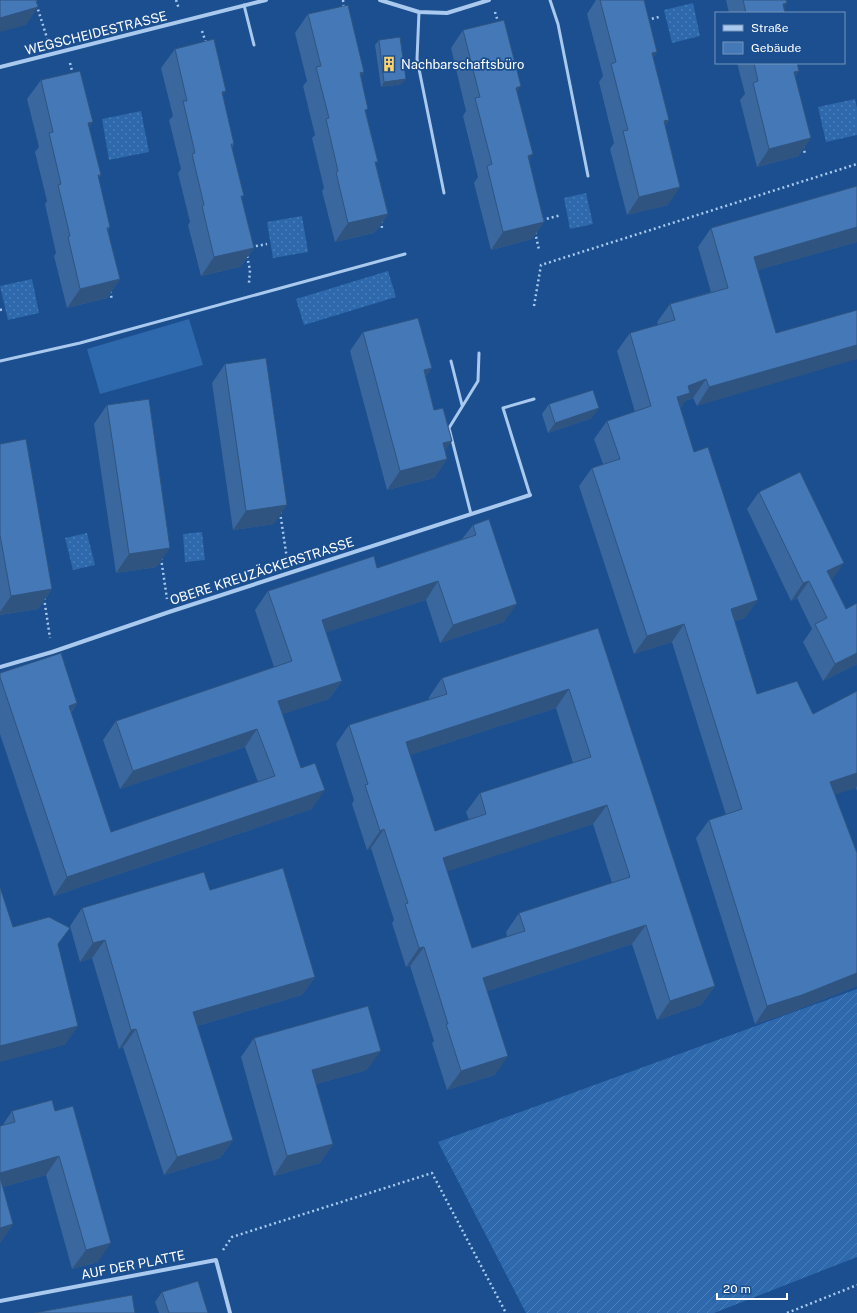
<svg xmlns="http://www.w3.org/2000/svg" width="857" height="1313" font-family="'Public Sans',sans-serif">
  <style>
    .grass { fill: url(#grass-dots) }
    .garden { fill: url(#garden-furrows) }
    .pitch { fill: #2e69ad }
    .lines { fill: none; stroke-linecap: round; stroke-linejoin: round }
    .path { stroke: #a9c9ee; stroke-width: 2.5; stroke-dasharray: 2 3; stroke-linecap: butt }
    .lane { stroke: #a9c9ee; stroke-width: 3 }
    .street { stroke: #a9c9ee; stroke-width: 4 }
    .wall { fill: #3a679d; fill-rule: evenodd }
    .shaded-wall { fill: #305480 }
    .building { fill: #4478b7; stroke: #305480; fill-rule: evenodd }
    .labels { text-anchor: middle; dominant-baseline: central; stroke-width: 3.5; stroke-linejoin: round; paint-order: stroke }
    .street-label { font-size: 13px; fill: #fff; stroke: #1b4f8f }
    .poi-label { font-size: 13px; fill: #fff; stroke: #1b4f8f; text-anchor: start }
  </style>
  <defs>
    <pattern id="grass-dots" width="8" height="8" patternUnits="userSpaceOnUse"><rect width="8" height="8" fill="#2e69ad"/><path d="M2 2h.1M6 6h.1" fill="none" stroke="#4d80b9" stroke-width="1.8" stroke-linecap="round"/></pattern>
    <pattern id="garden-furrows" width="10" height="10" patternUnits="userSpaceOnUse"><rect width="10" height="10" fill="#2e69ad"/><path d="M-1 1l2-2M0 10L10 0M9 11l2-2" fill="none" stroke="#4d80b9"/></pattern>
  </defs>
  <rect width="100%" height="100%" fill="#1b4f8f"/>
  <g class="grass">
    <polygon points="693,3 700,36 672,43 664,10"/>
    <polygon points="855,99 857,108 857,135 826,142 818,107"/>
    <polygon points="141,111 149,152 109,160 102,119"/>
    <polygon points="586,193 593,224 570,229 564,198"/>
    <polygon points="302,216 308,252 273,258 267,222"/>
    <polygon points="388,271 396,297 304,325 296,299"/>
    <polygon points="32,279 39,313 8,320 0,286"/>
    <polygon points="202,532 205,560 185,562 183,534"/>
    <polygon points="87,533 95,565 73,570 65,538"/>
  </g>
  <polygon class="garden" points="857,989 857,1257 714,1313 526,1313 438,1142"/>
  <polygon class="pitch" points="189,319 203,365 100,394 87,349"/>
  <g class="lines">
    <g class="path">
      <polyline points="35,0 48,41"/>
      <polyline points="176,0 179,9"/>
      <polyline points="343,0 344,9"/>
      <polyline points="495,12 499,25"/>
      <polyline points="647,20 659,17"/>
      <polyline points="202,31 206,43"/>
      <polyline points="70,63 73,75"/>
      <polyline points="803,146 805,154"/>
      <polyline points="542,220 561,215"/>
      <polyline points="381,221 382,228"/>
      <polyline points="535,232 539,250"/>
      <polyline points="251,247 267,244"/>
      <polyline points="247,256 250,270 249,283"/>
      <polyline points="110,291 112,300"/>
      <polyline points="534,306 541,265 857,164"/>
      <polyline points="0,310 4,309"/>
      <polyline points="280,512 287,559"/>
      <polyline points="161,558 167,599"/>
      <polyline points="44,598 50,638"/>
      <polyline points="223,1250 232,1237 432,1173 506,1313"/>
      <polyline points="787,1313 857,1285"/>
    </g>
    <g class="lane">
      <polyline points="550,0 558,24 588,176"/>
      <polyline points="244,5 254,45"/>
      <polyline points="419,12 417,59 444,193"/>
      <polyline points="0,361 80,343 405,254"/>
      <polyline points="451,361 462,405"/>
      <polyline points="530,495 503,408 534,399"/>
      <polyline points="471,514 449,428 478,381 479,353"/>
    </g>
    <g class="street">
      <polyline points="380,0 419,12 447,13 489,0"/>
      <polyline points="0,67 266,0"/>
      <polyline points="0,667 52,652 169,612 530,495"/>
      <polyline points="0,1301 216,1260 230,1313"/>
    </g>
  </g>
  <g class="wall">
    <polygon points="596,0 644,0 657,52 653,57 669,120 665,126 668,205 627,215 610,149 614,143 599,82 603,76 587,14"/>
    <polygon points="726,0 786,0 784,8 785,13 729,13"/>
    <polygon points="308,14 364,72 361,77 366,112 376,165 388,214 374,233 335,242 322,191 324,188 312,138 315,135 303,86 307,81 295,33"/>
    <polygon points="463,30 517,92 529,160 544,222 532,239 491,250 474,183 478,177 463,116 466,111 451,48"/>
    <polygon points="379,40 402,84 381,87 375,45"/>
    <polygon points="175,49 223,96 234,144 232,147 242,199 254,248 240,267 201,276 188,225 190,222 178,173 181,169 169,120 173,116 161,68"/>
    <polygon points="737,63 797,63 799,71 795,77 799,156 757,167 740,100 745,94"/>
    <polygon points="41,80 89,127 101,175 98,178 110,227 108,230 120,279 107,298 67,308 54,256 56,253 45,204 47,201 35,152 39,147 27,99"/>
    <polygon points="857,186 857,242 758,270 776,333 697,406 693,398 685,401 680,408 745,618 735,621 757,694 813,714 857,691 857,791 856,788 835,794 857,853 857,986 789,1013 755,1024 696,838 709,820 726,815 672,642 634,654 579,486 592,468 603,464 594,439 607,421 635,412 617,351 630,333 658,325 657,322 670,304 711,292 698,247 711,228"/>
    <polygon points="363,332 432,368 425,377 434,410 452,441 445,450 447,459 434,478 387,490 350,351"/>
    <polygon points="225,364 274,524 233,530 212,383"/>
    <polygon points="549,404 592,418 548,433 542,414"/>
    <polygon points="107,405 157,567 116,573 94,424"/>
    <polygon points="0,444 52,589 38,609 0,615"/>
    <polygon points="759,492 832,580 857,664 823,681 803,642 812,629 797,598 791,601 747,509"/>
    <polygon points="473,525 504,622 440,643 426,600 326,632 342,681 329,699 282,714 312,809 54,896 0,734 0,673 77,703 71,713 111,832 258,782 245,747 120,789 103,740 116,721 274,667 255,610 268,591 377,568 462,539"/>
    <path d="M 598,628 L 715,986 L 701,1005 L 657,1020 L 632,944 L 487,991 L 495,1075 L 447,1090 L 432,1043 L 434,1041 L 410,966 L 406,967 L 392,923 L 394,920 L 371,848 L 367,850 L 352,804 L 354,800 L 336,744 L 349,725 L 429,700 L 429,697 L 442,678 ZM 556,708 L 573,763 L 480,793 L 466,812 L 469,820 L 435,831 L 410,755 ZM 593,824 L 612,883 L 519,913 L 506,932 L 507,937 L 472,948 L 447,871 Z"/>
    <polygon points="210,890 315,977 302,995 197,1026 233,1140 220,1158 164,1175 123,1047 119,1049 92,958 80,962 70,926 82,908"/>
    <polygon points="254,1038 367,1070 316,1084 333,1144 320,1163 274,1176 241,1057"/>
    <polygon points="52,1100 98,1262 72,1269 46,1175 3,1187 13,1224 0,1243 2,1126 12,1111"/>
    <polygon points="162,1292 208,1313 159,1313 155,1302"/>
  </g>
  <g class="shaded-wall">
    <polygon points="787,3 780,13 783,4"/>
    <polygon points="38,7 26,25 0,32 0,18"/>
    <polygon points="657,52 645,70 652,53"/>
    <polygon points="799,71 787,88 794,72"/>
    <polygon points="364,72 351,91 360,73"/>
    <polygon points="406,79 402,84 381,87 384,82"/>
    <polygon points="521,86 509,104 516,88"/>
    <polygon points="226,91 213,110 222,92"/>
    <polygon points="669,120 657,137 664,121"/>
    <polygon points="93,122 79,141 88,123"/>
    <polygon points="811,138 799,156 757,167 769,149"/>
    <polygon points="533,154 521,172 528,156"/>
    <polygon points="680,187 668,205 627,215 639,197"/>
    <polygon points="388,214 374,233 335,242 348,223"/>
    <polygon points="544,222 532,239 491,250 503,232"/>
    <polygon points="857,227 857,242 741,275 754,257"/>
    <polygon points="254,248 240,267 201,276 214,257"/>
    <polygon points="120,279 107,298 67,308 80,289"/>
    <polygon points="857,345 857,359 697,406 709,387"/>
    <polygon points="432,368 418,387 424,370"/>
    <polygon points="706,379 693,398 685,401 678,411 677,397 688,386"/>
    <polygon points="599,408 592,418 548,433 555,423"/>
    <polygon points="452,441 438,460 443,443"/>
    <polygon points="447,459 434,478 387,490 400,471"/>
    <polygon points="287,505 274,524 233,530 246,511"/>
    <polygon points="170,548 157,567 116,573 129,554"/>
    <polygon points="844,563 832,580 827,571"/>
    <polygon points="438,581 426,600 309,638 322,620"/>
    <polygon points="809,581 797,598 791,601 803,583"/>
    <polygon points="52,589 38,609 0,615 0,612 11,596"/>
    <polygon points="758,600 745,618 718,627 731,609"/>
    <polygon points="517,604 504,622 440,643 453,625"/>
    <polygon points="684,624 672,642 634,654 647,636"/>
    <polygon points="857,653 857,664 823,681 835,664"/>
    <polygon points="342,681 329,699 265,720 278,701"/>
    <polygon points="569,689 556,708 392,761 406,742"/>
    <polygon points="77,703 64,722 69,706"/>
    <polygon points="257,729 245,747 120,789 133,771"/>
    <polygon points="857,773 857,786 856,788 818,800 830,782"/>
    <polygon points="325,790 312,809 54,896 67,877"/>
    <polygon points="607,805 593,824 430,877 443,858"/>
    <polygon points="384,829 371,848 367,850 380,831"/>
    <polygon points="646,925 632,944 469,997 483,978"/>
    <polygon points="105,940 92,958 80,962 93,943"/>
    <polygon points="424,947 410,966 406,967 419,948"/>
    <polygon points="857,973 857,986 789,1013 755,1024 767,1006"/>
    <polygon points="315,977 302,995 180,1031 193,1012"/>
    <polygon points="715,986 701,1005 657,1020 670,1001"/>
    <polygon points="78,1026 65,1045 0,1062 0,1046"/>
    <polygon points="136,1029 123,1047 119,1049 131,1030"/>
    <polygon points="381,1051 367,1070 299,1089 312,1070"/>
    <polygon points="508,1056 495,1075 447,1090 461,1071"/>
    <polygon points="233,1140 220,1158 164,1175 177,1157"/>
    <polygon points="333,1144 320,1163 274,1176 287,1156"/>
    <polygon points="59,1156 46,1175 0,1188 0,1173"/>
    <polygon points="13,1224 0,1243 0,1228"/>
    <polygon points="111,1243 98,1262 72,1269 86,1250"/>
  </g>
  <g class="building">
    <polygon points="0,0 36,0 38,7 0,18"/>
    <polygon points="600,0 644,0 657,52 652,53 669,120 664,121 680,187 639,197 623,131 628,130 611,64 616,62"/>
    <polygon points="743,0 786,0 787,3 783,4 785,13 746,13"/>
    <polygon points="348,5 364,72 360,73 368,109 365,110 378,162 375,162 388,214 348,223 336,172 338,171 326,119 329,118 316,67 321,66 308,14"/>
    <polygon points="504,20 521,86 516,88 533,154 528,156 544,222 503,232 487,166 492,164 475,98 480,97 463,30"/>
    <polygon points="400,37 406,79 384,82 379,40"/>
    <polygon points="214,39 226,91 222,92 234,144 231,144 244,196 241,196 254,248 214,257 202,206 204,205 192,154 195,153 183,101 187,101 175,49"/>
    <polygon points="754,63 797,63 799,71 794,72 811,138 769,149 753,83 758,81"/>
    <polygon points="80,71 93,122 88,123 101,175 98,175 110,227 107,228 120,279 80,289 68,237 70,236 58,185 61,184 49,133 53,132 41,80"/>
    <polygon points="857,186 857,227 754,257 776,333 857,310 857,345 709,387 706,379 688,386 690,393 677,397 694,452 708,447 758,600 731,609 757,694 797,681 813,714 857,691 857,773 830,782 857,853 857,973 802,995 767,1006 709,820 742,809 684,624 647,636 592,468 620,459 607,421 651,406 630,333 675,320 670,304 728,288 711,228"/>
    <polygon points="418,318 432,368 424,370 434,410 443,408 452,441 443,443 447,459 400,471 363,332"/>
    <polygon points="266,358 287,505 246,511 225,364"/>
    <polygon points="593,390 599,408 555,423 549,404"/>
    <polygon points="149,399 170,548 129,554 107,405"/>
    <polygon points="26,439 52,589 11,596 0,535 0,444"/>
    <polygon points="800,472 844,563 827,571 846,609 857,603 857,653 835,664 815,624 827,618 809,581 803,583 759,492"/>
    <polygon points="489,519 517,604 453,625 438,581 322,620 342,681 278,701 301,768 315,763 325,790 67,877 0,677 0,673 61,653 77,703 69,706 111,832 275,776 257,729 133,771 116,721 292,661 268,591 374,556 377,568 476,535 473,525"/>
    <path d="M 598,628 L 715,986 L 670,1001 L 646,925 L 483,978 L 508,1056 L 461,1071 L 446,1024 L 448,1024 L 424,947 L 419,948 L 405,904 L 408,903 L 384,829 L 380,831 L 365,785 L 368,784 L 349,725 L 447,694 L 442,678 ZM 569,689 L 591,757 L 480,793 L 486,814 L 435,831 L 406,742 ZM 607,805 L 630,877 L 519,913 L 525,931 L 472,948 L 443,858 Z"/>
    <polygon points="283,868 315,977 193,1012 233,1140 177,1157 136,1029 131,1030 105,940 93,943 82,908 204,872 210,890"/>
    <polygon points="0,887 13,927 49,917 70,928 58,944 78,1026 0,1046"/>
    <polygon points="368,1006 381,1051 312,1070 333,1144 287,1156 254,1038"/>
    <polygon points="52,1100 55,1111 73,1106 111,1243 86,1250 59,1156 0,1173 0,1126 15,1122 12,1111"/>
    <polygon points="0,1177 13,1224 0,1228"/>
    <polygon points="198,1281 208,1313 169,1313 162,1292"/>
    <polygon points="132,1295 135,1313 34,1313"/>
  </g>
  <defs>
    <g id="building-bare" transform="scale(1.2)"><path d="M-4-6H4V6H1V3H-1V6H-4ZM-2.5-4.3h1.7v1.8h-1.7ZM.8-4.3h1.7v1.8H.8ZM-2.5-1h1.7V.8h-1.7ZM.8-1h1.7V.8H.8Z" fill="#ffd166" stroke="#1b4f8f" stroke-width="2.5" paint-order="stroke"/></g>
  </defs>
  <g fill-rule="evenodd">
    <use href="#building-bare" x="389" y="64"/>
  </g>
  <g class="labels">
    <g class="street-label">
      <text transform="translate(96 33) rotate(-14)">WEGSCHEIDESTRASSE</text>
      <text transform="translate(262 571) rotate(-18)">OBERE KREUZÄCKERSTRASSE</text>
      <text transform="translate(133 1265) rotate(-11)">AUF DER PLATTE</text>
    </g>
    <g class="poi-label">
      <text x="401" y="64">Nachbarschaftsbüro</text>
    </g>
  </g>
  <rect x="715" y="12" width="130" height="52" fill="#1b4f8f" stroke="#7695bc"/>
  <rect x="723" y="25" width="20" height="6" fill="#a9c9ee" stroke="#7695bc"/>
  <text x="751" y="32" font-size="12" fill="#ffffff">Straße</text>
  <rect x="723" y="42" width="20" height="12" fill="#4478b7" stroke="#7695bc"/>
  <text x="751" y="52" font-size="12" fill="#ffffff">Gebäude</text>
  <path d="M717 1293v6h70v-6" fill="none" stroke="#ffffff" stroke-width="2"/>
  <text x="723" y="1293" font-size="12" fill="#ffffff" stroke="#1b4f8f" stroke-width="3" paint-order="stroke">20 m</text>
</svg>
